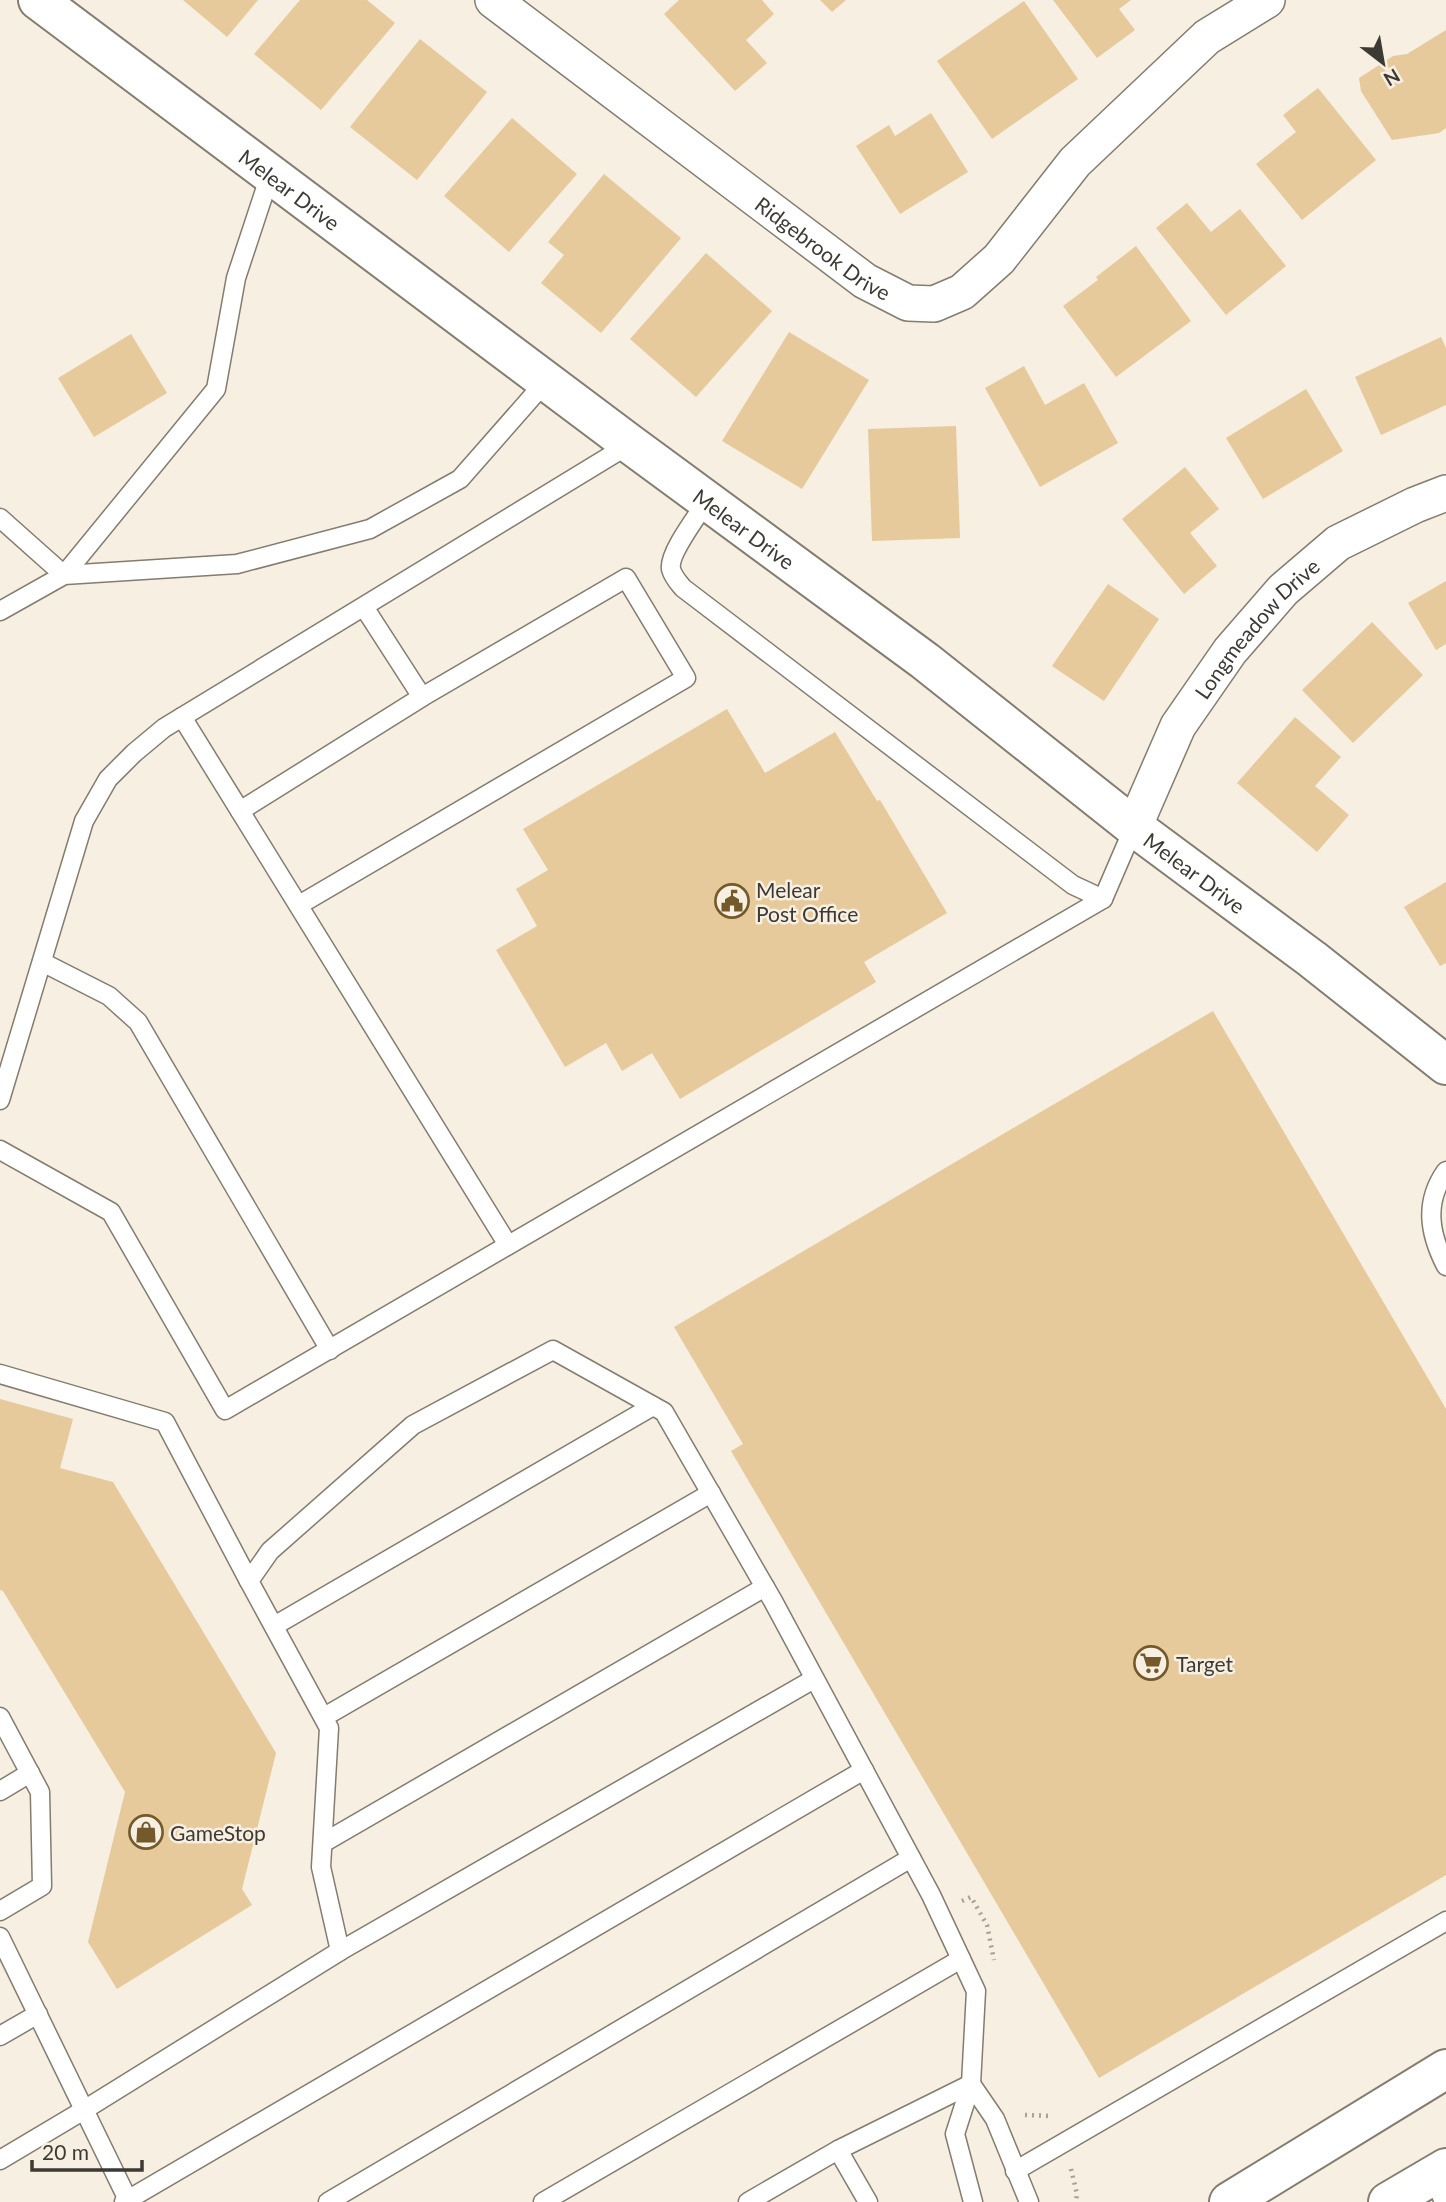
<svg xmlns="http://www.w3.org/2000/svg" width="1446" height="2202" font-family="Lato,sans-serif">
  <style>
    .building { fill: #e6ca9b }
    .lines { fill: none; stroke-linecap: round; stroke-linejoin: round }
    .service-casing { stroke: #837c6f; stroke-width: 21 }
    .minor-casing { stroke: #837c6f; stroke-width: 38 }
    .tertiary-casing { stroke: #837c6f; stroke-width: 42 }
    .path { stroke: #a7a196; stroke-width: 4.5; stroke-dasharray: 2 5; stroke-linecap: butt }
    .service { stroke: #fff; stroke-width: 18 }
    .minor { stroke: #fff; stroke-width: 35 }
    .tertiary { stroke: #fff; stroke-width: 38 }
    .labels { text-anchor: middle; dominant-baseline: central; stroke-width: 5; stroke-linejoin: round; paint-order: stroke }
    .street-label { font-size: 21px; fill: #3d3a34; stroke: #f7efe1 }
    .poi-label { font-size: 21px; fill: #3d3a34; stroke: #f7efe1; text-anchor: start }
  </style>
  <rect width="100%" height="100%" fill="#f7efe1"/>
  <g class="building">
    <polygon points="183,0 258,0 227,37"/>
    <polygon points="300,0 367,0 395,23 321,110 254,54"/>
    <polygon points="679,0 762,0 774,14 746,40 767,63 735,91 664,14"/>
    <polygon points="820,0 846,0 832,12"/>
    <polygon points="1053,0 1131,0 1119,9 1135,30 1097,58"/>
    <polygon points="1024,1 1078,79 992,139 937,61"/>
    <polygon points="1446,30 1446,128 1439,133 1392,140 1361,91 1359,78 1393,56 1407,54"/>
    <polygon points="420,39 487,92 417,180 350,127"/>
    <polygon points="1318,88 1376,160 1302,220 1256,164 1296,132 1283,115"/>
    <polygon points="931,113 968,172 900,214 856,146 889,125 895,136"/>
    <polygon points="512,118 577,174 509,252 444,196"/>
    <polygon points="604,174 681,238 601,333 541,283 564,255 548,242"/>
    <polygon points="1187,203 1211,232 1240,209 1286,266 1226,315 1156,228"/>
    <polygon points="1136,246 1191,321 1116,377 1063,306 1098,280 1096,277"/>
    <polygon points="706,253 772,311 696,397 630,339"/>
    <polygon points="789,332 869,380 802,489 722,441"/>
    <polygon points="131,334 167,393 94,437 58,378"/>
    <polygon points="1441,337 1446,348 1446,405 1381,435 1355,377"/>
    <polygon points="1024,366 1045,405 1084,383 1118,443 1040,487 985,388"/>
    <polygon points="1306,389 1343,451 1263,499 1226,438"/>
    <polygon points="956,426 960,538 872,541 868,429"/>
    <polygon points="1185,467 1219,509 1190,533 1217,566 1184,594 1122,519"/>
    <polygon points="1446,581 1446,644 1436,650 1408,603"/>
    <polygon points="1108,584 1159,619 1104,701 1052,666"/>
    <polygon points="1372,622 1423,675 1353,743 1302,690"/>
    <polygon points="727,709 765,773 835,732 877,801 880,800 947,913 864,962 876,982 680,1099 652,1053 622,1071 606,1043 565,1067 496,950 537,926 516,889 548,870 523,829"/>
    <polygon points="1295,717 1341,757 1315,786 1349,815 1317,852 1237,783"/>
    <polygon points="1446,882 1446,963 1440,966 1404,907"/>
    <polygon points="1213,1011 1446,1409 1446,1875 1099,2078 731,1451 743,1444 674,1327"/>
    <polygon points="0,1399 73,1419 60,1468 113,1482 276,1753 242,1889 252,1905 117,1989 88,1942 125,1792 3,1591 0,1590"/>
  </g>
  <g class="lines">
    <g class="service-casing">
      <g id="service">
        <path d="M 707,501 C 698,515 668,554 671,569 C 673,577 678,582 683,588 L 1073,885 L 1103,899"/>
        <polyline points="0,518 64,575 216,389 236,278 270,175"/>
        <polyline points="0,611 64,575 237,564 370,529 460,479 546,381"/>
        <polyline points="182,717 508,1245"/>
        <polyline points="240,811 422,697"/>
        <polyline points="299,905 686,678 626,578 422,697 364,607"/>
        <polyline points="42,962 109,996 138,1022 330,1350"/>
        <polyline points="0,1100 84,821 108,779 134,753 164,728 630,444"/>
        <polyline points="0,1150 111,1212 225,1410 1103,899 1134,827"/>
        <path d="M 1446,1171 C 1424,1202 1429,1233 1446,1266"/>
        <polyline points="0,1374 165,1422 249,1581"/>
        <polyline points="274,1626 653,1406"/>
        <polyline points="0,1717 40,1792 42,1886 0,1911"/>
        <polyline points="324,1717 711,1493"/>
        <polyline points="0,1791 30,1773"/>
        <polyline points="323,1843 765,1587"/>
        <polyline points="0,1937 129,2202"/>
        <polyline points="340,1951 814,1679"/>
        <polyline points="0,2036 38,2014"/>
        <polyline points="971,2084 995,2119 1029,2202"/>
        <polyline points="0,2160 84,2110 340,1951 321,1867 329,1728 249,1581 270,1551 413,1425 553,1350 664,1412 773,1601 931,1895 976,1991 971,2084 955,2134 973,2202"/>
        <polyline points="1015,2171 1446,1921"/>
        <polyline points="1433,2175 1444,2202"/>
        <polyline points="124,2202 864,1770"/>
        <polyline points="328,2202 911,1858"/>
        <polyline points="543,2202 961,1959"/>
        <polyline points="748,2202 838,2150"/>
        <polyline points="868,2202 838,2150 971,2084"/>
      </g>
    </g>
    <g class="minor-casing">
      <g id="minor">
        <path id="s1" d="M 493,0 L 865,281 L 908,303 L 934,304 L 962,292 L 999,259 L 1075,162 L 1207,37 L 1267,0"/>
        <path id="s2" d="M 1134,827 L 1178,726 L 1230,651 L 1283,590 L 1338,543 L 1415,505 L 1446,493"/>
      </g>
    </g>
    <g class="tertiary-casing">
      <g id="tertiary">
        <path id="s3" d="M 38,0 L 630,444 L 925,661 L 1134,827 L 1312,959 L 1446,1065"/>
        <polyline points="1229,2202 1446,2069"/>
        <polyline points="1388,2202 1446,2168"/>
      </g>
    </g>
    <g class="path">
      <polyline points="962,1901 971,1897 987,1925 994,1960"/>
      <polyline points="1025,2115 1051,2116"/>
      <polyline points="1071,2169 1077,2194 1076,2202"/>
    </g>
    <use href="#service" class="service"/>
    <use href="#minor" class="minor"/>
    <use href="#tertiary" class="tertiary"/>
  </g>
  <defs>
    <g id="civic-ring" transform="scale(1.75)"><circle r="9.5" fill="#f7efe1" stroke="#745a2b" stroke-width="1.5"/><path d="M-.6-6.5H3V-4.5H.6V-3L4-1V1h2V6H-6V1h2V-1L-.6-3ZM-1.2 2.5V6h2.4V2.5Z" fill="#745a2b"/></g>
    <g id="supermarket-ring" transform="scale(1.75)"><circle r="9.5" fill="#f7efe1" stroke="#745a2b" stroke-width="1.5"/><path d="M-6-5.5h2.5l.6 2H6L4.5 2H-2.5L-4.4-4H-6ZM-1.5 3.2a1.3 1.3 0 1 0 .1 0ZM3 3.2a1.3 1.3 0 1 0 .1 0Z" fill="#745a2b"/></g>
    <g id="shop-ring" transform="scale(1.75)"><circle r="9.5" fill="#f7efe1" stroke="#745a2b" stroke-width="1.5"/><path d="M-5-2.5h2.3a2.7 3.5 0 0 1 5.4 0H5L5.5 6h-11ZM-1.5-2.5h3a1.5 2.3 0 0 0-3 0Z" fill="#745a2b"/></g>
  </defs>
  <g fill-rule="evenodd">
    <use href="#civic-ring" x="732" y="901"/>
    <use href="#supermarket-ring" x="1151" y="1663"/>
    <use href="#shop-ring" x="146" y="1832"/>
  </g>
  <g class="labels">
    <g class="street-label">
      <text stroke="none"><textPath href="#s3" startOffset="315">Melear Drive</textPath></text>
      <text stroke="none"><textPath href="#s1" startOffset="413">Ridgebrook Drive</textPath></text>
      <text stroke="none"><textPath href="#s3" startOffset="882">Melear Drive</textPath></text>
      <text stroke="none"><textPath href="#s2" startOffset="236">Longmeadow Drive</textPath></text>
      <text stroke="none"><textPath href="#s3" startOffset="1449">Melear Drive</textPath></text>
    </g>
    <g class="poi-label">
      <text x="756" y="889">Melear<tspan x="756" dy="24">Post Office</tspan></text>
      <text x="1176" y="1663">Target</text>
      <text x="170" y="1832">GameStop</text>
    </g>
  </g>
  <g transform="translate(1383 63) rotate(149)" stroke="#f7efe1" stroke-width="5" paint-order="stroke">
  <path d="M0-5L12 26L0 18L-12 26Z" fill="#3d3a34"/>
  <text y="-10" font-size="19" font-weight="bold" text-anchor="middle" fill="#3d3a34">N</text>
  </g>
  <path d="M32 2160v10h110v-10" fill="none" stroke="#3d3a34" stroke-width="3.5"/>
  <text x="42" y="2160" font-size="21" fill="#3d3a34" stroke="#f7efe1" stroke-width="5" paint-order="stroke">20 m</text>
</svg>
